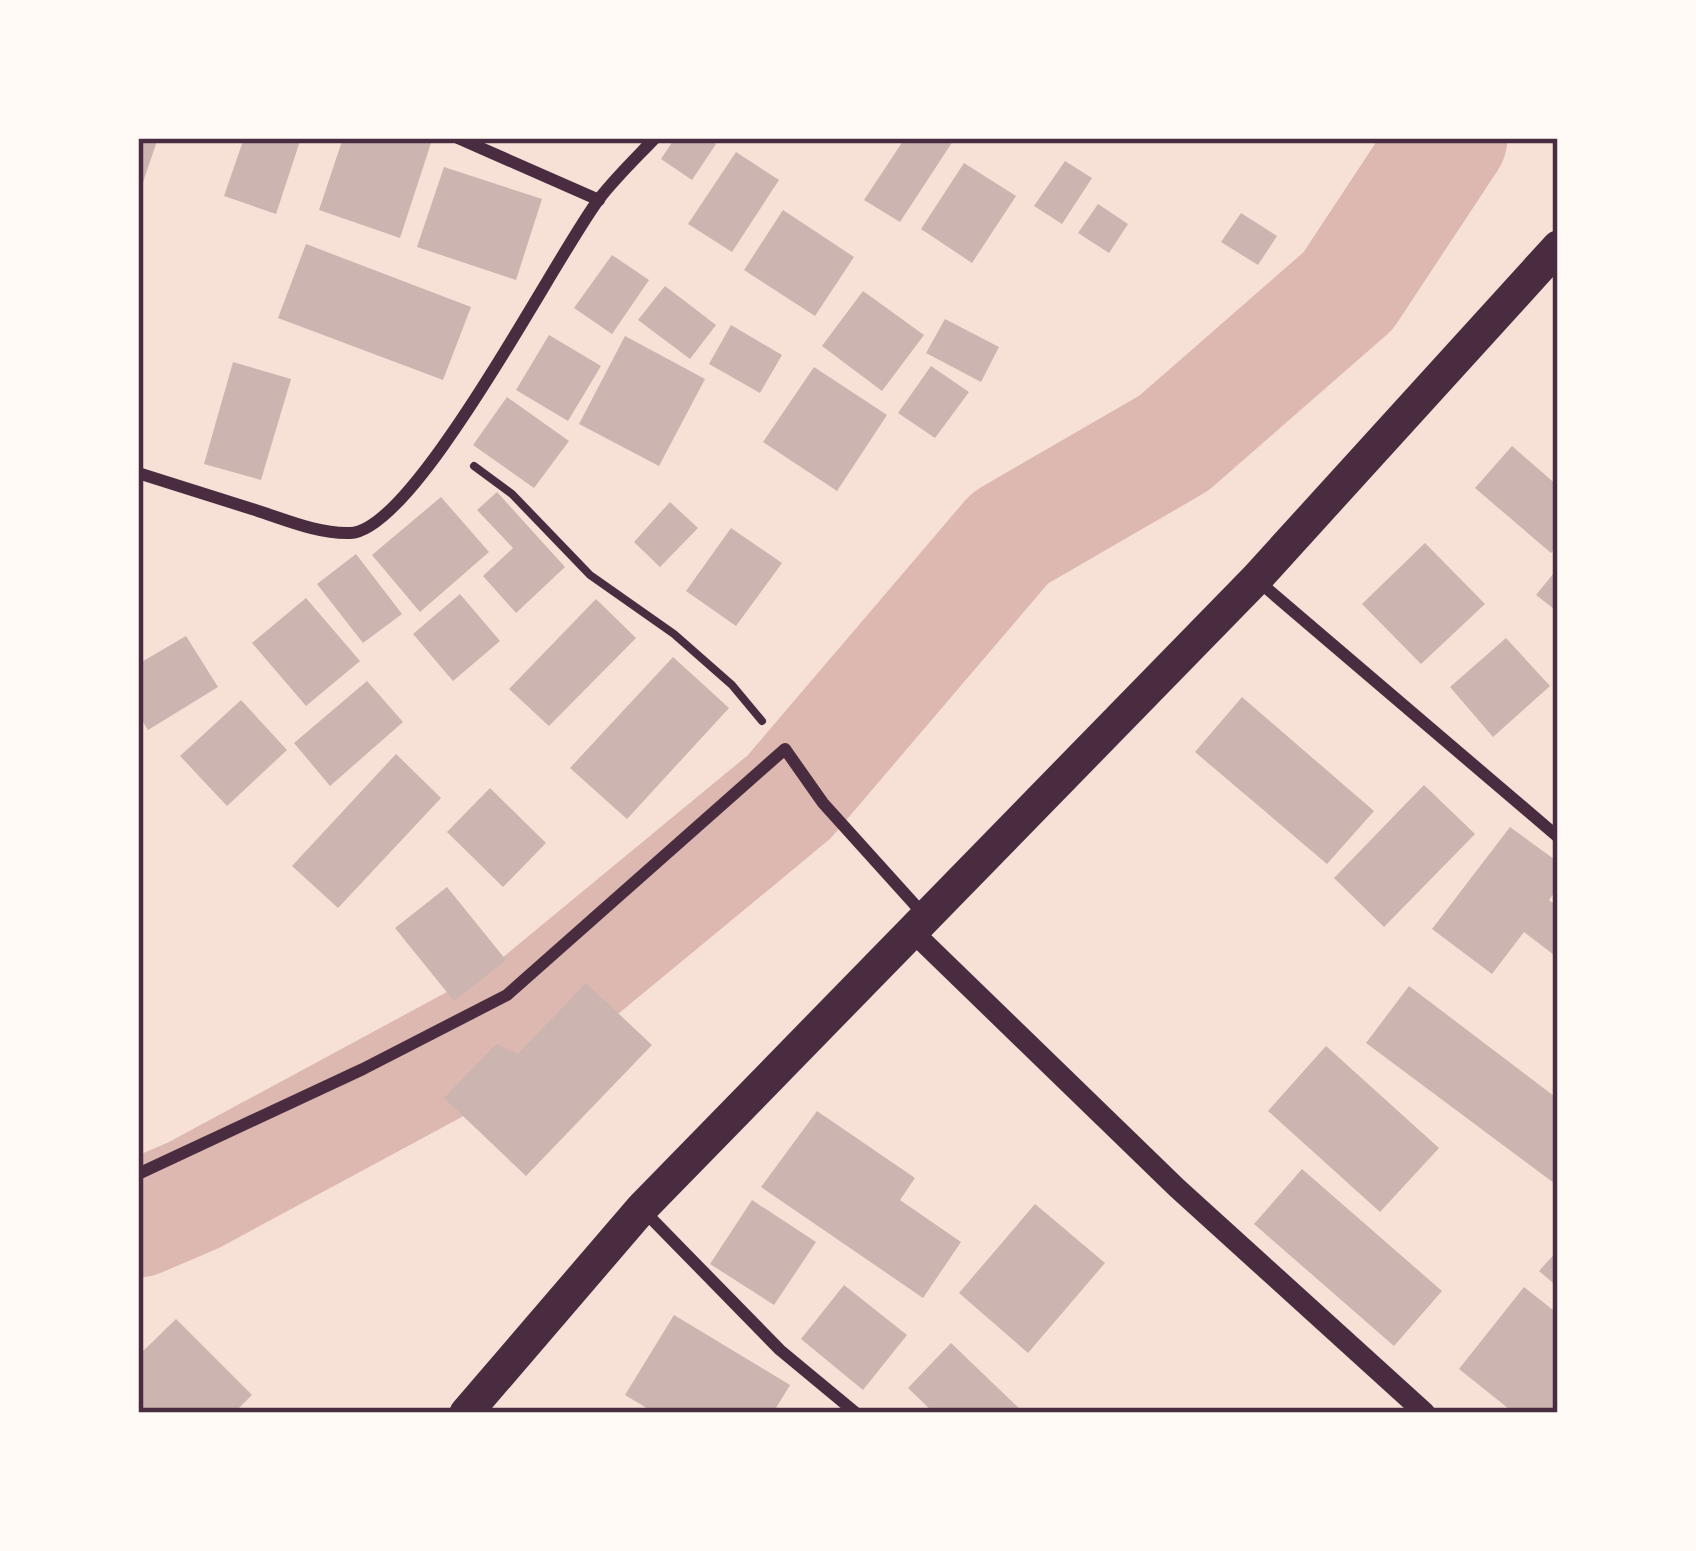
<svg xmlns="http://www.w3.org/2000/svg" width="1696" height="1551" font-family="Ubuntu,sans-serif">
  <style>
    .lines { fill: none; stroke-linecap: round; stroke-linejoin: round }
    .river { stroke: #dcb8b0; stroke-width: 117 }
    .building { fill: #ccb4b1 }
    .path { stroke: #4a2c40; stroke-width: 8 }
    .minor { stroke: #4a2c40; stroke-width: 12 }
    .tertiary { stroke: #4a2c40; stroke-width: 21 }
    .trunk { stroke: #4a2c40; stroke-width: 33 }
    .neatline { fill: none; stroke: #4a2c40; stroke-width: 4.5 }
  </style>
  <rect width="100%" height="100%" fill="#f7e1d7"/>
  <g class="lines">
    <polyline class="river" points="138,1219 194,1195 520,1019 789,797 1010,538 1174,443 1348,291 1449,138"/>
  </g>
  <g class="building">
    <polygon points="138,138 158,138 139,194 138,193"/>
    <polygon points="244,138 301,138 276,214 224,196"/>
    <polygon points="343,138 432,140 400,238 319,210"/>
    <polygon points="675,138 707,138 716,144 692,180 661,159"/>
    <polygon points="905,138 955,138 900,222 864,200"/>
    <polygon points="736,152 779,180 732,252 688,224"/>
    <polygon points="1065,161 1092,178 1062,224 1034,206"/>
    <polygon points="964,163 1016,196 972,263 921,229"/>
    <polygon points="444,167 542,199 516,280 417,247"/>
    <polygon points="1098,204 1128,224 1109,253 1078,233"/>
    <polygon points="783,210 854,257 815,316 744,270"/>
    <polygon points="1241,213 1277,236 1258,265 1221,242"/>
    <polygon points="306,244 471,307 443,380 278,318"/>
    <polygon points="612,255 649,280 612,334 574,308"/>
    <polygon points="665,286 716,325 690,359 638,320"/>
    <polygon points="863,291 924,335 882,391 822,346"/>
    <polygon points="945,319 999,347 981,382 926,353"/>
    <polygon points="731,325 782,355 760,393 709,364"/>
    <polygon points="549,335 601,366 568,421 516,390"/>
    <polygon points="625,336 705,379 659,466 579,424"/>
    <polygon points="233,362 291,379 261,480 204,464"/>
    <polygon points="931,366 969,392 935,438 898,413"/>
    <polygon points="814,367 887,415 837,491 763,442"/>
    <polygon points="507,397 569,441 534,488 473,445"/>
    <polygon points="1512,446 1558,486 1558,545 1551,553 1475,488"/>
    <polygon points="497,492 565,567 516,613 483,576 513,548 477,510"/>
    <polygon points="441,497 489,552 420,612 372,555"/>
    <polygon points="670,502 698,528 660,567 634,542"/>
    <polygon points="731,528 782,563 736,626 686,591"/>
    <polygon points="1425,543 1485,604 1421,664 1362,604"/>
    <polygon points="356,554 402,614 363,643 317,584"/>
    <polygon points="1558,568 1558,612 1536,595"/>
    <polygon points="460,594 500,641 453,681 413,634"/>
    <polygon points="306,598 360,661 306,706 252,643"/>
    <polygon points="596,599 636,638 549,726 509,689"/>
    <polygon points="186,636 218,687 148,730 138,714 138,664"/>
    <polygon points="1506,638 1550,686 1493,737 1450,687"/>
    <polygon points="673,657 729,708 627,819 570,768"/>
    <polygon points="367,681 403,722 330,786 294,743"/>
    <polygon points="1242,697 1374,811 1327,864 1195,752"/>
    <polygon points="241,700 287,750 227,806 180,756"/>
    <polygon points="396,754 441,798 338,908 292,866"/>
    <polygon points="1424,785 1475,834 1384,927 1334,878"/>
    <polygon points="490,788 546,843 503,887 447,832"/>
    <polygon points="1510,827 1558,862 1558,888 1549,900 1558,907 1558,958 1524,932 1492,974 1432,929"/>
    <polygon points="447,887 506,960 454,1001 395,928"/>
    <polygon points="586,983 652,1045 526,1176 444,1098 496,1044 518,1054"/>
    <polygon points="1409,986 1558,1099 1558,1186 1366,1043"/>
    <polygon points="1326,1046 1439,1148 1380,1212 1268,1111"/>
    <polygon points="817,1111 915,1178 900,1200 961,1242 923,1298 761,1187"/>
    <polygon points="1302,1169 1442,1291 1394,1346 1254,1224"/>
    <polygon points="752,1200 816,1242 774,1305 710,1264"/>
    <polygon points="1035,1204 1105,1263 1028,1353 959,1293"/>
    <polygon points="1558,1250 1558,1287 1539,1271"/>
    <polygon points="844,1285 907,1335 863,1390 801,1339"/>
    <polygon points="1524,1287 1558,1314 1558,1413 1514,1413 1459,1369"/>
    <polygon points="674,1315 790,1385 773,1413 655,1413 625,1395"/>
    <polygon points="176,1319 252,1395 234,1413 143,1413 138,1408 138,1356"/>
    <polygon points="951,1343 1024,1413 934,1413 908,1388"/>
  </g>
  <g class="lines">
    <polyline class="path" points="474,466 512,494 590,575 674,634 732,685 762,721"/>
    <g class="minor">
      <polyline points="458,138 599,200"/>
      <path d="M 138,473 C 176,485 214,497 252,509 C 284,519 317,534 350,533 C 415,532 555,257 599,199 C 616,177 636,158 655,138"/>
      <polyline points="1258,581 1558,837"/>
      <polyline points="138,1174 363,1069 507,995 785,749 823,803 925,916"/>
      <polyline points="642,1209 780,1350 856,1413"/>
    </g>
    <polyline class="tertiary" points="913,932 1177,1188 1425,1413"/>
    <polyline class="trunk" points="466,1413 642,1208 1256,579 1558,247"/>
  </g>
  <rect width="1696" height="1551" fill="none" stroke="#fffaf5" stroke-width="282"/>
  <rect x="141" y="141" width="1414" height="1269" class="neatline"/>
</svg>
